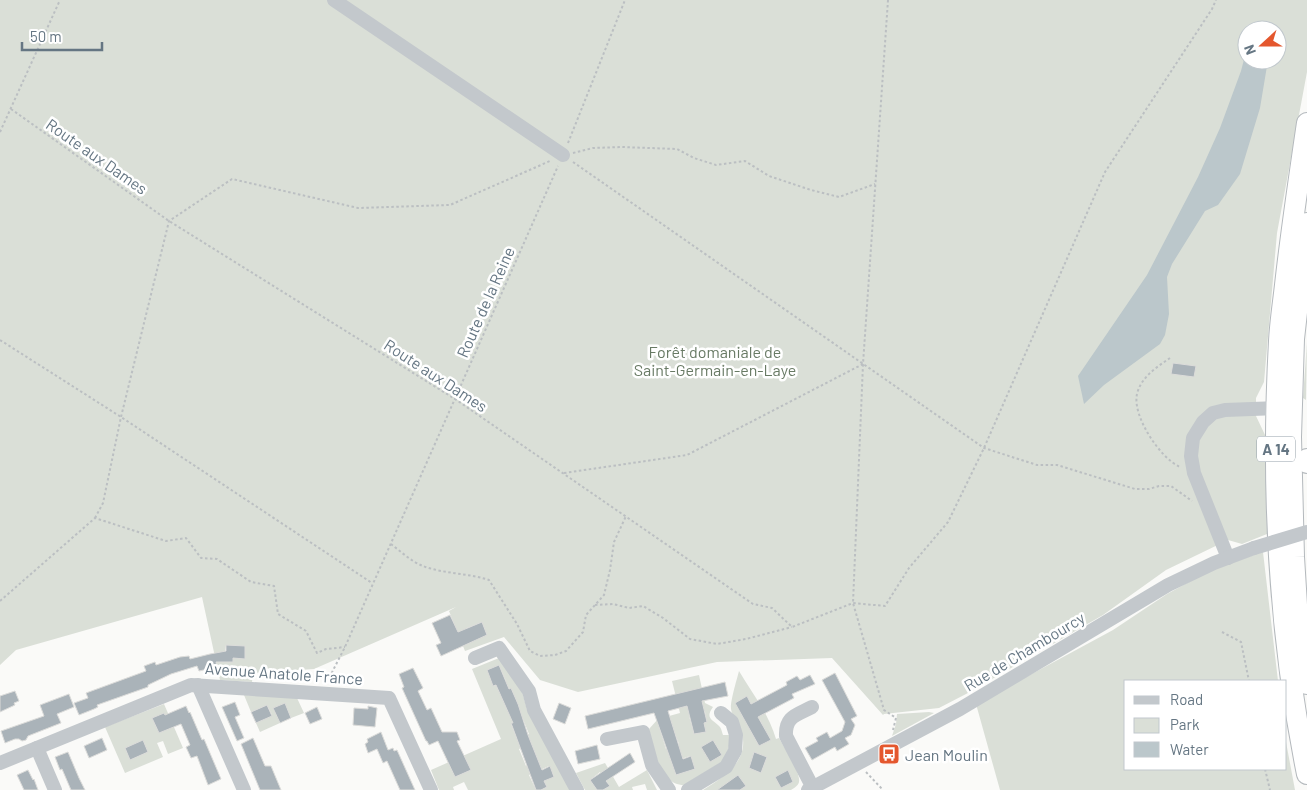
<svg xmlns="http://www.w3.org/2000/svg" width="1307" height="790" font-family="Barlow,sans-serif">
  <style>
    .green { fill: #dadfd7; fill-rule: evenodd }
    .water { fill: #bbc7cb }
    .building { fill: #aab3b9; stroke: #dcdcda }
    .lines { fill: none; stroke-linecap: round; stroke-linejoin: round }
    .highway-casing { stroke: #b4b9bd; stroke-width: 22 }
    .path { stroke: #bbbfc2; stroke-width: 2; stroke-dasharray: 2.5 2.5; stroke-linecap: butt }
    .minor { stroke: #c3c8cc; stroke-width: 14 }
    .highway { stroke: #fff; stroke-width: 20 }
    .minor-bridge { stroke: #c3c8cc; stroke-width: 14 }
    .labels { text-anchor: middle; dominant-baseline: central; stroke-width: 5; stroke-linejoin: round; paint-order: stroke }
    .shield { fill: #fff; stroke: #939fa8; stroke-width: 1 }
    .shield-label { font-size: 15px; font-weight: bold; fill: #657683 }
    .street-label { font-size: 16px; fill: #657683; stroke: #fff }
    .park-label { font-size: 16px; fill: #687a64; stroke: #fff }
    .poi-label { font-size: 16px; fill: #657683; stroke: #fff; text-anchor: start }
  </style>
  <rect width="100%" height="100%" fill="#fafaf8"/>
  <g class="green">
    <path d="M 0,0 L 1307,0 L 1307,72 L 1277,233 L 1264,382 L 1256,398 L 1256,416 L 1265,435 L 1267,534 L 1242,544 L 1228,540 L 1166,570 L 1103,615 L 966,694 L 939,708 L 884,714 L 883,715 L 832,658 L 717,662 L 578,692 L 540,680 L 504,637 L 465,651 L 449,611 L 456,607 L 314,669 L 253,673 L 252,682 L 220,680 L 202,597 L 16,650 L 0,665 ZM 1247,30 L 1277,30 L 1277,60 L 1247,60 ZM 482,622 L 487,635 L 472,641 L 467,628 ZM 226,645 L 245,646 L 244,659 L 233,658 L 233,662 L 223,662 Z"/>
    <polygon points="1307,342 1306,400 1303,398"/>
    <polygon points="1263,552 1278,681 1126,681 1126,769 1286,769 1286,742 1295,790 1000,790 976,704 1113,630 1167,594 1215,568"/>
    <path d="M 499,658 L 522,691 L 527,710 L 571,790 L 541,790 L 547,787 L 544,781 L 554,776 L 549,766 L 529,775 L 536,790 L 468,790 L 464,782 L 453,787 L 454,790 L 439,790 L 431,770 L 501,739 L 472,669 ZM 499,665 L 506,681 L 494,686 L 487,670 ZM 511,688 L 518,704 L 507,709 L 500,693 ZM 523,719 L 529,734 L 517,739 L 511,724 ZM 531,744 L 538,762 L 526,766 L 519,749 ZM 466,760 L 471,770 L 455,777 L 451,766 Z"/>
    <path d="M 739,671 C 752,693 769,714 776,739 L 779,738 C 784,747 801,773 799,782 C 798,786 794,788 791,790 L 740,790 L 746,786 L 738,775 L 723,786 L 725,790 L 703,790 C 725,776 751,760 741,730 C 739,723 732,716 731,709 C 730,702 737,679 739,671 ZM 747,697 L 755,711 L 735,703 ZM 760,720 L 770,740 L 759,746 L 748,726 ZM 754,753 L 767,757 L 761,773 L 749,768 ZM 787,771 L 793,782 L 781,788 L 775,777 Z"/>
    <path d="M 699,675 L 705,703 L 713,707 C 704,719 714,720 720,727 C 722,730 722,733 723,735 L 731,735 L 731,739 L 725,760 L 684,785 C 659,785 654,748 649,729 L 658,719 L 680,713 L 672,681 ZM 705,712 L 707,722 L 704,723 L 706,732 L 694,734 L 689,716 ZM 671,723 L 679,744 L 666,749 L 659,727 ZM 713,740 L 722,755 L 710,761 L 702,747 ZM 690,756 L 695,769 L 676,775 L 672,762 Z"/>
    <polygon points="244,695 297,698 304,713 291,718 285,704 274,708 280,723 260,732 256,723 272,715 267,705 251,712"/>
    <path d="M 164,704 L 183,748 L 168,754 L 163,741 L 157,743 L 163,757 L 125,773 L 105,727 ZM 164,713 L 170,728 L 157,729 L 153,718 ZM 143,741 L 148,752 L 130,760 L 125,748 Z"/>
    <polygon points="929,712 934,713 892,736 896,724 897,714"/>
    <polygon points="605,763 619,787 647,770 657,790 647,790 645,784 632,787 633,790 603,790 610,786 600,772 590,780 597,790 585,790 576,773"/>
  </g>
  <polygon class="water" points="1247,48 1247,60 1268,60 1260,108 1240,174 1218,205 1205,211 1172,264 1167,277 1169,314 1165,335 1160,344 1104,385 1084,404 1078,376 1147,275 1198,177 1220,128 1241,71"/>
  <g class="building">
    <polygon points="1173,363 1196,366 1194,377 1171,374"/>
    <polygon points="450,615 458,632 482,622 487,635 441,656 436,645 441,643 432,623"/>
    <polygon points="226,645 245,646 245,659 233,658 233,662 216,662 217,667 199,671 197,666 171,674 148,685 148,687 97,705 98,707 94,709 79,715 74,703 88,698 86,693 146,671 144,666 155,662 156,665 180,657 189,656 190,659 210,654 226,651"/>
    <polygon points="499,665 509,689 511,688 518,704 528,735 542,770 550,766 554,777 544,781 547,787 541,790 536,790 511,723 513,723 496,685 493,686 487,670"/>
    <polygon points="413,668 423,688 418,691 427,710 431,708 442,732 457,732 460,740 457,741 471,770 455,777 438,741 429,745 427,741 426,741 402,688 404,687 399,674"/>
    <polygon points="835,673 857,716 851,719 855,725 851,735 845,738 849,744 837,751 835,747 812,760 805,748 818,741 816,738 827,732 830,738 842,731 845,722 822,680"/>
    <polygon points="810,675 815,684 792,694 794,698 758,717 771,740 759,746 735,703 747,696 751,704 787,685 786,682 797,676 800,680"/>
    <polygon points="725,682 728,696 702,701 707,722 704,723 706,732 694,734 687,706 668,711 683,759 691,756 695,769 676,775 654,713 588,729 585,716"/>
    <polygon points="15,691 19,701 14,703 15,705 0,712 0,696"/>
    <polygon points="69,694 74,707 57,714 61,723 28,736 26,740 22,741 19,739 15,739 5,743 1,731 44,716 40,705"/>
    <polygon points="235,702 240,715 235,717 244,738 237,741 222,707"/>
    <polygon points="285,703 291,718 280,723 273,708"/>
    <polygon points="559,703 571,708 565,724 553,719"/>
    <polygon points="267,705 272,716 256,723 251,712"/>
    <polygon points="186,706 189,713 190,712 202,740 204,739 221,779 208,785 197,756 191,758 186,747 190,745 181,724 159,733 152,718 164,713 165,715"/>
    <polygon points="368,706 377,708 375,727 353,725 354,708 368,709"/>
    <polygon points="317,707 322,719 310,724 305,713"/>
    <polygon points="381,732 388,750 393,748 394,751 397,750 415,790 400,790 387,761 383,763 377,749 368,753 365,744 368,742 367,739"/>
    <polygon points="102,738 107,750 89,758 84,746"/>
    <polygon points="253,738 265,766 271,766 281,790 260,790 241,744"/>
    <polygon points="143,740 148,752 130,760 125,748"/>
    <polygon points="713,740 722,755 710,762 701,747"/>
    <polygon points="597,745 600,759 578,764 575,751"/>
    <polygon points="68,752 79,778 85,790 71,790 62,769 60,770 55,757"/>
    <polygon points="754,752 767,757 761,773 749,768"/>
    <polygon points="630,753 635,762 606,781 610,786 603,790 597,790 590,780"/>
    <polygon points="28,770 33,780 34,779 38,790 24,790 17,775"/>
    <polygon points="788,770 793,782 781,788 775,777"/>
    <polygon points="738,775 746,786 740,790 717,790"/>
  </g>
  <g class="lines">
    <g class="highway-casing">
      <g id="highway">
        <path d="M 1307,123 C 1299,177 1291,231 1285,285 C 1283,303 1280,322 1279,341 C 1271,486 1278,632 1307,774"/>
        <polyline points="1307,223 1294,339 1291,437 1294,557 1297,605 1307,684"/>
        <polyline points="1307,459 1307,463"/>
      </g>
    </g>
    <g class="path">
      <polyline points="888,0 863,364 853,603 884,710 896,718 893,730"/>
      <polyline points="11,109 169,221 455,399 753,604 772,608 792,627 853,603 885,606 909,568 948,522 984,448 1105,172 1212,9 1216,0"/>
      <polyline points="0,132 60,0"/>
      <polyline points="568,143 625,0"/>
      <polyline points="573,153 593,148 622,147 677,149 694,158 716,165 745,161 769,176 811,190 839,197 875,184"/>
      <polyline points="573,162 984,448 1037,465 1057,465 1135,489 1149,489 1159,486 1171,486 1192,501"/>
      <polyline points="0,340 121,417 372,583"/>
      <path d="M 1170,358 C 1157,367 1141,377 1137,394 C 1132,416 1160,458 1180,467"/>
      <polyline points="564,473 687,455 863,364"/>
      <polyline points="95,518 103,503 121,417 169,221 232,179 358,208 450,205 550,161"/>
      <path d="M 391,544 C 400,551 412,562 423,566 C 444,574 468,573 489,580 L 517,624 L 530,651 L 540,656 L 555,655 L 566,651 L 583,632 L 586,615 L 604,595 L 610,570 L 614,542 L 626,516"/>
      <polyline points="0,601 95,518 166,541 186,538 201,558 217,559 251,582 274,586 278,614 306,631 317,653 326,649 345,647"/>
      <polyline points="595,605 613,604 629,608 643,606 663,618 690,639 717,644 746,639 792,627"/>
      <polyline points="1222,632 1241,642 1249,681"/>
      <polyline points="327,682 345,647 558,166"/>
      <polyline points="1265,769 1270,790"/>
      <polyline points="866,772 883,790"/>
    </g>
    <g class="minor">
      <polyline points="334,0 563,155"/>
      <polyline points="1228,558 1194,473 1191,456 1193,438 1203,422 1213,413 1225,410 1277,408"/>
      <polyline points="475,658 499,648 529,691 534,710 577,790"/>
      <polyline points="198,685 244,790"/>
      <path d="M 812,707 C 797,715 785,716 786,736 L 814,790"/>
      <polyline points="607,739 643,732 652,765 669,790"/>
      <polyline points="37,748 55,790"/>
      <polyline points="0,763 191,685 389,698 431,790"/>
      <polyline points="688,790 726,767 735,751 736,735 732,722 721,713"/>
      <polyline points="808,790 960,709 1168,585 1214,563 1254,548"/>
    </g>
    <use href="#highway" class="highway"/>
    <polyline class="minor-bridge" points="1254,548 1307,532"/>
  </g>
  <defs>
    <g id="bus-square" transform="scale(1.125)"><rect x="-9" y="-9" width="18" height="18" rx="4" fill="#e4572e" stroke="#fff"/><path d="M-5-6H5V4H4V6H2V4H-2V6H-4V4H-5ZM-3.5-4V0h7V-4ZM-3.5 1.2v1.5H-2V1.2ZM2 1.2v1.5H3.5V1.2Z" fill="#fff"/></g>
  </defs>
  <g fill-rule="evenodd">
    <use href="#bus-square" x="889" y="754"/>
  </g>
  <g class="labels">
    <rect class="shield" x="1257" y="436.5" width="38" height="25" rx="4"/>
    <g class="shield-label">
      <text x="1276" y="449">A 14</text>
    </g>
    <g class="street-label">
      <text transform="translate(97 156) rotate(35)">Route aux Dames</text>
      <text transform="translate(485 302) rotate(-66)">Route de la Reine</text>
      <text transform="translate(436 375) rotate(33)">Route aux Dames</text>
      <text transform="translate(1024 651) rotate(-31)">Rue de Chambourcy</text>
      <text transform="translate(284 673) rotate(4)">Avenue Anatole France</text>
    </g>
    <g class="park-label">
      <text x="715" y="351">Forêt domaniale de<tspan x="715" dy="18">Saint-Germain-en-Laye</tspan></text>
    </g>
    <g class="poi-label">
      <text x="905" y="754">Jean Moulin</text>
    </g>
  </g>
  <rect x="1124" y="680" width="162" height="90" fill="#ffffff" stroke="#c1c8cd"/>
  <rect x="1134" y="696" width="25" height="8" fill="#c3c8cc" stroke="#c1c8cd"/>
  <text x="1170" y="705" font-size="15" fill="#657683">Road</text>
  <rect x="1134" y="718" width="25" height="15" fill="#dadfd7" stroke="#c1c8cd"/>
  <text x="1170" y="730" font-size="15" fill="#657683">Park</text>
  <rect x="1134" y="742" width="25" height="15" fill="#bbc7cb" stroke="#c1c8cd"/>
  <text x="1170" y="755" font-size="15" fill="#657683">Water</text>
  <g transform="translate(1262 45) rotate(249)"><circle r="24" fill="#ffffff" stroke="#c1c8cd"/>
  <path d="M0-4L9 19L0 12L-9 19Z" fill="#e4572e"/>
  <text y="-8" font-size="14" font-weight="bold" text-anchor="middle" fill="#657683">N</text>
  </g>
  <path d="M22 42v8h80v-8" fill="none" stroke="#657683" stroke-width="2.5"/>
  <text x="30" y="42" font-size="15" fill="#657683" stroke="#ffffff" stroke-width="4" paint-order="stroke">50 m</text>
</svg>
